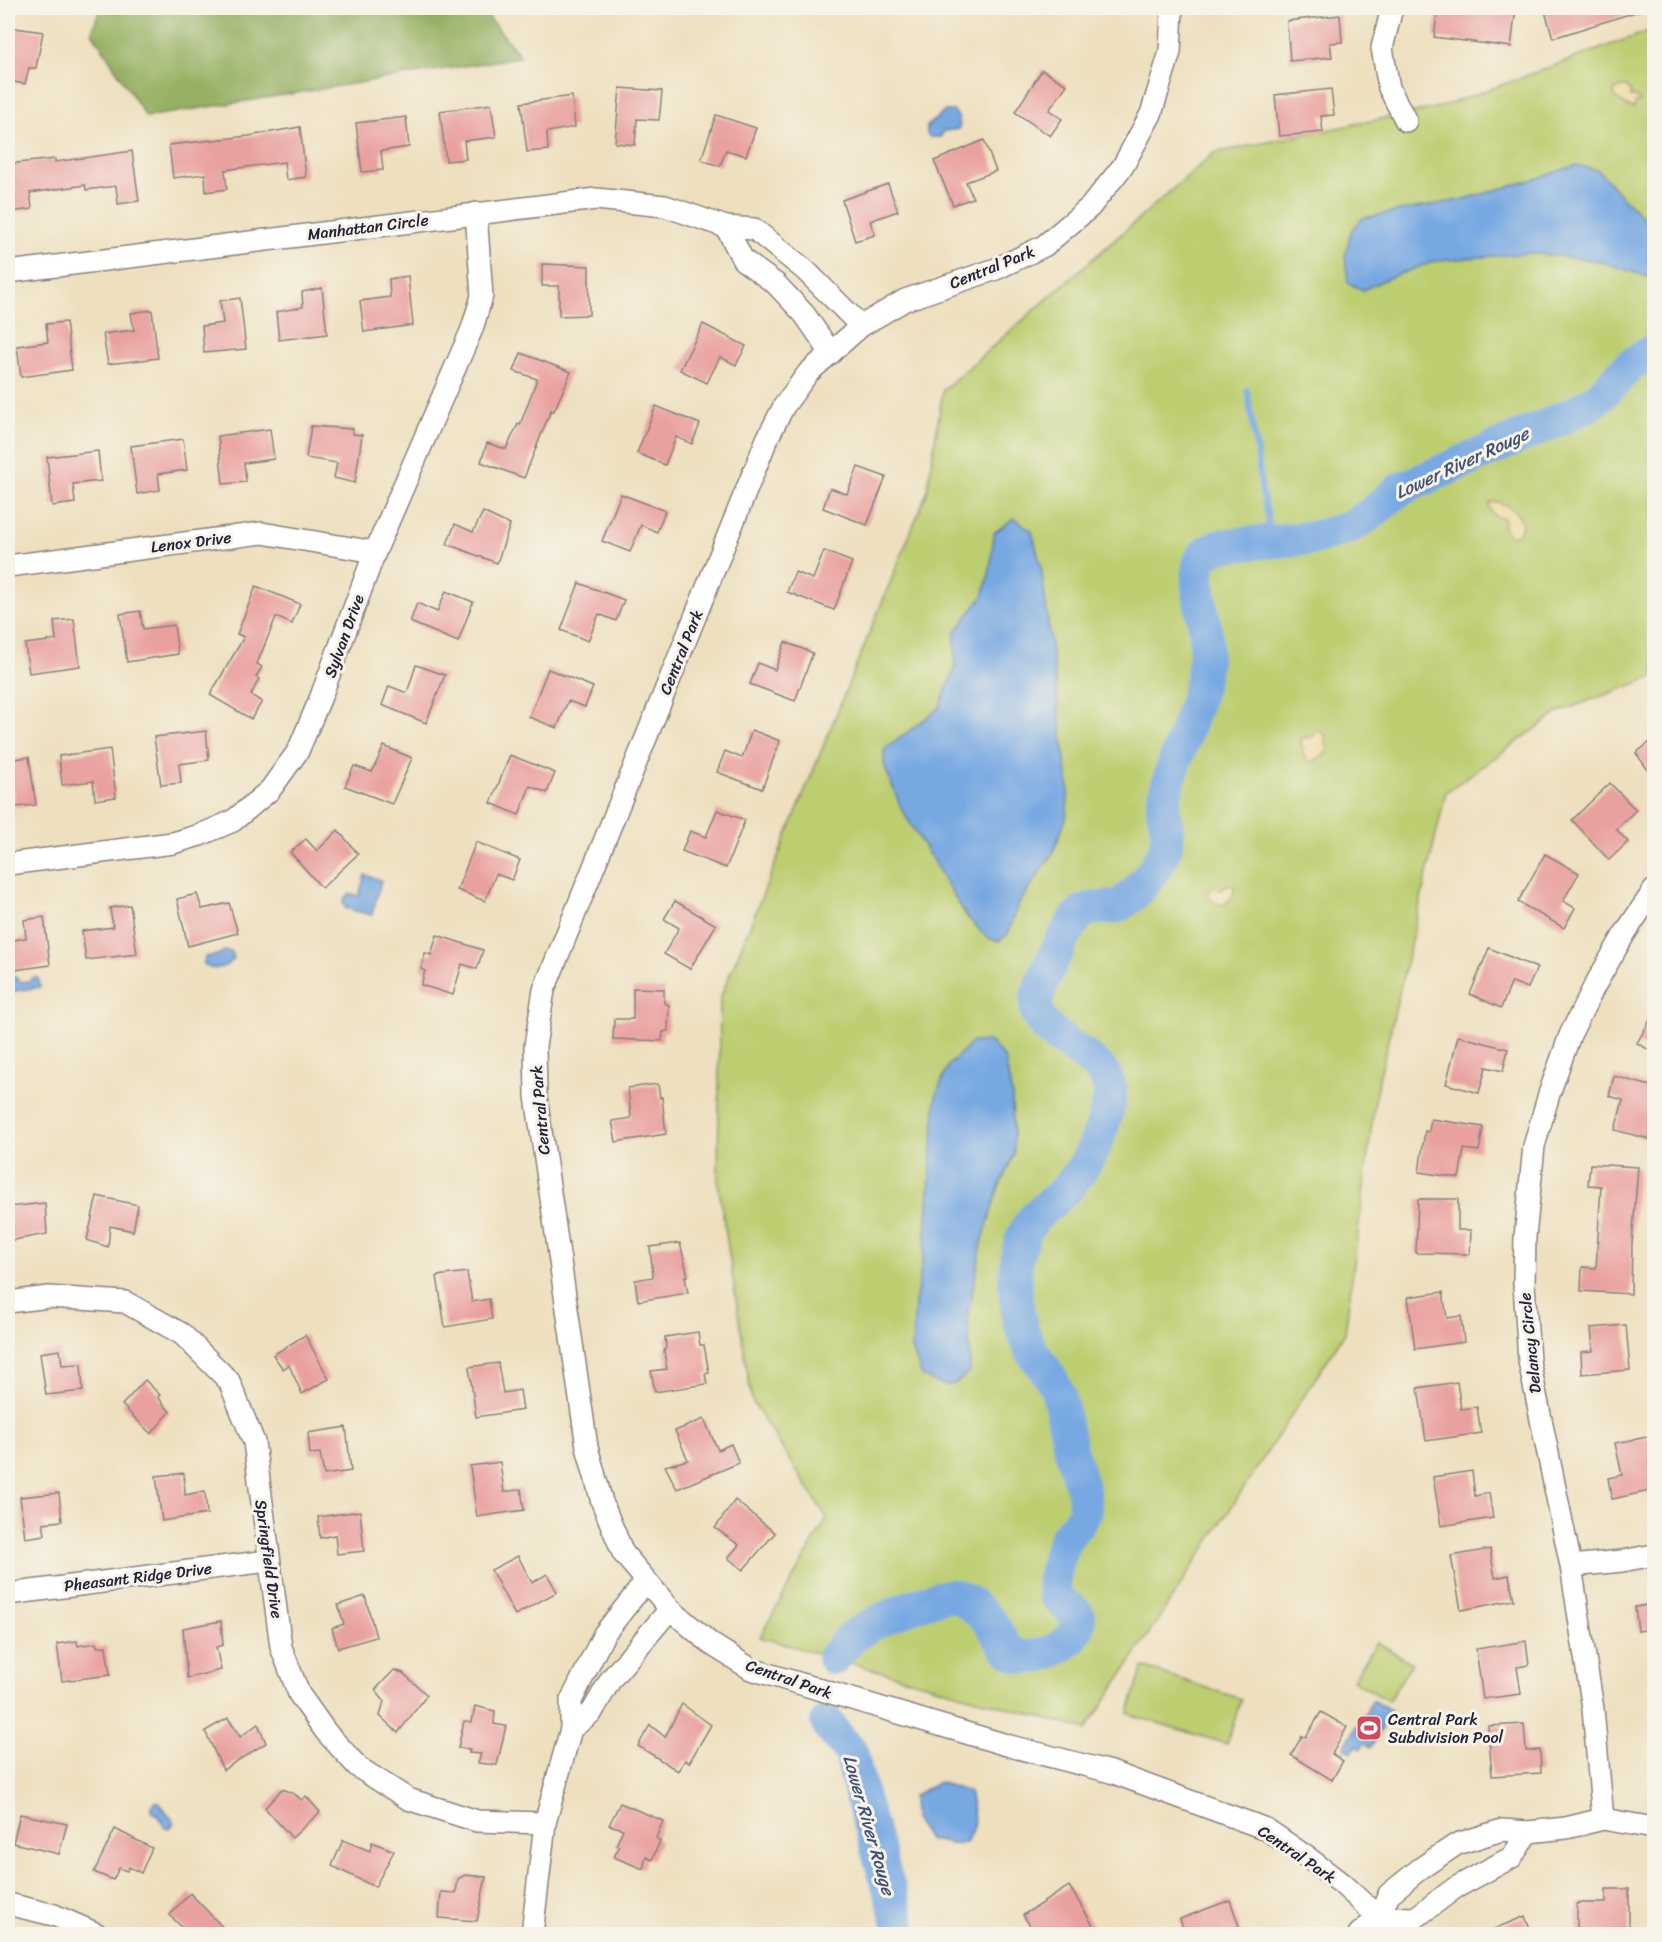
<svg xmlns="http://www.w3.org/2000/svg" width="1662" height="1942" font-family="Sriracha,sans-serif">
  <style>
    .green { fill: #bdce71; stroke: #707856; stroke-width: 1.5 }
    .forest { fill: #96b163; stroke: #5c6a4f; stroke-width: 1.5 }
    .sand { fill: #eeda9e; stroke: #887e6c; stroke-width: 1.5 }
    .water { fill: #77a8e2; stroke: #4c658e; stroke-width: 1.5 }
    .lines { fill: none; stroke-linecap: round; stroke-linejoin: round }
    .stream { stroke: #77a8e2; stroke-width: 6 }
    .river { stroke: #77a8e2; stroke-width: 34 }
    .building { fill: #e9a1a0 }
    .street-casing { stroke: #88817d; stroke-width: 24 }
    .street { stroke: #fff; stroke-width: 21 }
    .labels { text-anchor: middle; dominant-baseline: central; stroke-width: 6; stroke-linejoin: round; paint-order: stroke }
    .street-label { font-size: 16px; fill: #22223b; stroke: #f7f3e8 }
    .poi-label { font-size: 16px; fill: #22223b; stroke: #f7f3e8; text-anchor: start }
    .water-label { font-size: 18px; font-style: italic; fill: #405175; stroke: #f7f3e8 }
  </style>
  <rect width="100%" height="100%" fill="#f7f3e8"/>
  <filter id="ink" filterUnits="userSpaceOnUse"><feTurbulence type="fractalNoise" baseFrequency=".0167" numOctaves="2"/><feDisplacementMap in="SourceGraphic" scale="12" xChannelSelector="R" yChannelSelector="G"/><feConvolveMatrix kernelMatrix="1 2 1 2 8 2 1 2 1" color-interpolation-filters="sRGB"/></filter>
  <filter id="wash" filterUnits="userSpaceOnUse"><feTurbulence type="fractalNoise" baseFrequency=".008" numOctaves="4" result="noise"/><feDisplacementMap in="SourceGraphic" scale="24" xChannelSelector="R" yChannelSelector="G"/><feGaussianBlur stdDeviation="1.35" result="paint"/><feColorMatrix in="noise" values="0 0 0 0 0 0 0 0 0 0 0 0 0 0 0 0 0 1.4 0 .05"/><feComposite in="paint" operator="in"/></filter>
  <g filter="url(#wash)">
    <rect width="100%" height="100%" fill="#eee0bf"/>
    <g class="green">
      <polygon points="1654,29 1654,677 1561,711 1446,792 1376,1092 1345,1333 1086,1730 760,1637 827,1518 752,1401 718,1183 720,999 927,492 943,390 1214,153 1444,106"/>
      <polygon points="1377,1642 1412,1663 1388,1701 1353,1680"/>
      <polygon points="1143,1667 1241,1699 1227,1744 1128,1714"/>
    </g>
    <polygon class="forest" points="100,8 481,8 521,57 146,117 92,32"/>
    <g class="sand">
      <polygon points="1621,87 1626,87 1631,92 1631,97 1639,98 1640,102 1636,102 1634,108 1626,106 1614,96 1614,91"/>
      <path d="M 1497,502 C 1512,504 1532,523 1515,536 L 1507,534 L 1504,527 L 1504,518 C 1494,517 1492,515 1489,506 L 1490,503 Z"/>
      <path d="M 1318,730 L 1325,735 L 1325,742 L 1328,747 L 1327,753 L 1313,762 L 1309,761 L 1302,753 L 1304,748 L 1301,745 L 1301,740 L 1306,737 C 1312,739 1315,735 1318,730 Z"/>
      <path d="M 1228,885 L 1232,885 L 1235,889 C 1231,904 1221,910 1209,898 L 1209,892 L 1214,887 L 1221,890 L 1224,886 Z"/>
    </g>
    <g class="water">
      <path d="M 945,111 L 954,111 C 958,116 961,123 959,129 L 944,131 L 940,137 L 930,137 L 927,134 L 927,126 Z"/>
      <polygon points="1576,165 1598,170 1622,197 1654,227 1654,279 1599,261 1532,253 1435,261 1386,279 1363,290 1348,283 1345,256 1351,231 1363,218 1464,199 1532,180"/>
      <polygon points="1014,518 1032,531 1041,566 1069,790 1066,818 1053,853 1018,905 1008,934 999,941 988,938 967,917 902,810 884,765 884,750 939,708 955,668 955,632 983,596 990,570 994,533"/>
      <polygon points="365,875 381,880 372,915 345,908 346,905 343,904 345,897 347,897 349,894 359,896"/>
      <path d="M 225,951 L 232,952 L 234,959 C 226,967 213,973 204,964 L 205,957 L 217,955 Z"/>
      <polygon points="8,977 15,977 21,982 29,981 32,978 36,977 39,980 40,987 8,992"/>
      <path d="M 990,1041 L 1005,1059 L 1012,1096 L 1014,1154 L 997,1192 L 982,1243 L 968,1314 L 970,1370 C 952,1392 945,1387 922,1376 L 912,1349 L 915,1303 L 925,1246 L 936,1095 L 948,1066 L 972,1042 Z"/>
      <polygon points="1373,1700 1392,1712 1371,1747 1365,1743 1361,1749 1356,1746 1352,1752 1344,1747"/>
      <path d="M 939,1782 L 969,1792 C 974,1814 978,1824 965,1843 L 949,1844 L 928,1839 L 914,1819 L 913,1796 Z"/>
      <polygon points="155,1802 159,1802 174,1822 170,1828 165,1828 157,1815 152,1812 152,1806"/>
    </g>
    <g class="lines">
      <polyline class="stream" points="1247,390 1256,445 1262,492 1268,518 1267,543"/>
      <g class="river">
        <path d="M 834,1658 C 839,1651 845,1643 852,1637 C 869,1624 928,1597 949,1596 C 956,1595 964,1599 970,1604 C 976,1609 985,1616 990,1622 C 999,1633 1004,1652 1019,1656 C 1041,1662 1085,1641 1078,1615 C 1071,1608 1058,1602 1055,1594 C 1050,1583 1060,1550 1065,1540 C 1070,1529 1083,1521 1085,1509 C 1086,1501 1083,1492 1081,1485 C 1075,1465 1069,1445 1065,1424 C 1062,1413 1061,1399 1056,1388 C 1049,1373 1037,1360 1029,1346 C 1015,1320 1012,1277 1019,1249 C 1028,1213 1047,1210 1068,1187 C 1088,1164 1102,1133 1109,1103 C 1122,1052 1027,1044 1037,998 C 1041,981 1069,920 1084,911 C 1093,906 1104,909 1114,907 C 1134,901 1164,861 1167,841 C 1170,826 1160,813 1164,798 C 1177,743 1208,694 1206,636 C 1205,616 1190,573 1203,556 C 1207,551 1213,549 1218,546 L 1313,538 L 1348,528 L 1369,515 L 1399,490 L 1556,421 L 1589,405 L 1601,395 L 1629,366 L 1654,350"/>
        <polyline points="827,1722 832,1730 851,1752 862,1798 898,1919 900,1934"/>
      </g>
    </g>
    <g id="blocks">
      <g class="building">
        <polygon points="1438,8 1516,8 1511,47 1434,37"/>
        <polygon points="1544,8 1638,8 1639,11 1553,38"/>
        <polygon points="1340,15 1342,42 1330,43 1332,57 1290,61 1287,21"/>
        <polygon points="8,27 43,32 36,68 29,68 25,84 8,81"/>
        <polygon points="1042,70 1067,85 1049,110 1062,119 1050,136 1015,112"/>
        <polygon points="620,88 662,91 659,120 637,119 635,145 615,143"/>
        <polygon points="1331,89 1334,115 1321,116 1323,132 1279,136 1275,95"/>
        <polygon points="572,96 575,127 547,132 548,150 527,152 521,103"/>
        <polygon points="491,104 496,137 464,141 466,159 446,161 440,111"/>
        <polygon points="716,115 756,128 746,156 726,150 720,166 701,160"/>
        <polygon points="406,117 409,147 381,151 383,170 362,172 356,123"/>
        <polygon points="300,127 306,177 286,180 284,162 225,170 227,189 206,192 205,174 173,178 169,145 249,136"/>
        <polygon points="984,140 996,171 966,182 973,198 953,205 934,161"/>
        <polygon points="132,151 139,201 118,204 116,186 86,190 85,185 30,193 32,209 11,212 8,185 8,164 55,159 55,162"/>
        <polygon points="888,184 898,211 870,221 875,235 855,241 842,200"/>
        <polygon points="542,264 589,266 589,315 559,316 559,286 542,286"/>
        <polygon points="408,276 413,325 364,332 360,301 390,297 389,279"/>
        <polygon points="322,288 327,334 279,340 276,312 303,307 302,292"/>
        <polygon points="240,298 246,349 204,353 202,326 223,323 220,301"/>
        <polygon points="152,310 158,358 108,364 103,334 134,330 131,313"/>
        <polygon points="66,322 72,370 21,377 17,346 48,342 46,324"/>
        <polygon points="703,324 746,346 736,365 720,357 707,383 680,370"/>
        <polygon points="521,353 571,372 554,411 551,410 524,478 481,462 487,443 506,449 518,424 520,425 537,379 514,371"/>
        <polygon points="656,406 700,424 692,444 676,437 665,465 637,453"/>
        <polygon points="311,426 353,429 353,434 362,435 355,483 334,478 337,463 306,458"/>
        <polygon points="270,429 274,459 244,463 246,482 223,484 218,436"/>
        <polygon points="183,439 187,470 158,474 160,490 137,494 131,446"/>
        <polygon points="98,451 101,481 73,484 75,503 52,506 47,457"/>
        <polygon points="858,467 886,477 867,525 823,508 830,488 847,494"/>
        <polygon points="621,494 665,511 657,532 641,525 630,552 602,541"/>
        <polygon points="483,512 510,525 497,563 447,544 455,524 473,532"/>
        <polygon points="824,551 852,562 834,610 787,592 795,572 813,579"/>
        <polygon points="579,583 624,600 616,621 599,614 588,641 561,630"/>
        <polygon points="256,586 300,604 292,624 276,617 257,664 262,667 256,677 259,679 251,695 262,702 251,719 210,695 244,637 237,634"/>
        <polygon points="446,591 473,602 458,642 410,622 417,603 437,612"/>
        <polygon points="140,611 143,629 174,625 178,654 127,662 120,614"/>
        <polygon points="74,619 80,666 29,673 25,644 56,640 54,621"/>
        <polygon points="785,642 813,653 795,701 750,684 758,663 775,670"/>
        <polygon points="416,665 445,675 426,723 382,705 389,686 407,693"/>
        <polygon points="548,669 593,687 585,707 568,701 557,728 529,717"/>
        <polygon points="752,730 780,741 762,789 717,772 725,751 742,758"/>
        <polygon points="206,731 209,760 179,764 181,783 161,785 154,737"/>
        <polygon points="1654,739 1654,779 1636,753"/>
        <polygon points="384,746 412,758 392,804 345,786 354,766 372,772"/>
        <polygon points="110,749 116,797 95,800 93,781 62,785 59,756"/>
        <polygon points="510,755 555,773 547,793 530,786 519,815 491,803"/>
        <polygon points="29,757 36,805 15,807 13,789 8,789 8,760"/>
        <polygon points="1610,783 1636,810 1616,829 1628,842 1609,860 1572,820"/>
        <polygon points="717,810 745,820 726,868 682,851 690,831 706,837"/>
        <polygon points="338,830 358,854 322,888 290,852 306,839 317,851"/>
        <polygon points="476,842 520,860 512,880 496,874 485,901 457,890"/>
        <polygon points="1545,854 1579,873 1563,901 1575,908 1564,928 1518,902"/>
        <polygon points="197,894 202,909 229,903 238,933 188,946 177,899"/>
        <polygon points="675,901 716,925 690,969 664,954 679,928 664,919"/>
        <polygon points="130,905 137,954 86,960 82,931 113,927 110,908"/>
        <polygon points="44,917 50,965 8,971 8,941 26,938 24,920"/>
        <polygon points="437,935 483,950 477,969 462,964 453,995 421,985 425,971 421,969 425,953 431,955"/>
        <polygon points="1489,948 1537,968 1528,988 1512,982 1501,1008 1470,994"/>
        <polygon points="633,988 664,989 664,1003 669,1005 668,1031 663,1032 662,1041 613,1039 614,1019 633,1019"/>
        <polygon points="1654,1013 1654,1053 1637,1043"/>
        <polygon points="1458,1036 1508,1049 1503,1071 1486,1067 1479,1093 1446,1084"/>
        <polygon points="1614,1076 1654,1087 1654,1118 1649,1139 1615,1130 1623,1100 1609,1096"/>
        <polygon points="658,1084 660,1098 662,1097 666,1134 616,1142 612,1121 631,1118 628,1088"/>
        <polygon points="1431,1119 1483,1127 1479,1151 1464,1149 1459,1178 1419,1172 1425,1131 1429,1132"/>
        <polygon points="1590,1164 1638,1167 1632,1243 1631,1294 1581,1291 1582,1267 1596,1268 1601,1186 1588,1185"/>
        <polygon points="97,1196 138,1205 133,1231 110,1226 108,1247 87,1240"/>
        <polygon points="1418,1199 1458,1199 1458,1230 1471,1230 1470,1254 1416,1253"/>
        <polygon points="45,1203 47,1234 8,1241 8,1207"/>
        <polygon points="680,1243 688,1276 685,1276 688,1293 638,1301 635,1280 653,1277 650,1247"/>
        <polygon points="467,1272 472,1302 489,1299 492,1319 445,1327 437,1276"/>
        <polygon points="1443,1292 1447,1318 1461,1316 1464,1342 1415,1349 1408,1297"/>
        <polygon points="1626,1325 1630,1370 1582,1374 1581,1352 1593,1351 1591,1328"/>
        <polygon points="698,1332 700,1345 704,1345 709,1373 705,1374 707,1384 655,1392 651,1371 667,1369 664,1351 666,1347 665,1337"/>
        <polygon points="305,1335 329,1379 302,1394 289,1365 283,1369 273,1355"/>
        <polygon points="60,1350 62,1365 81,1364 83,1391 46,1395 40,1353"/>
        <polygon points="498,1363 503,1393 520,1390 523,1410 476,1417 469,1367"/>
        <polygon points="145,1380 160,1395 158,1397 170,1412 151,1434 122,1405"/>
        <polygon points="1457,1382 1461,1409 1477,1407 1481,1433 1426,1441 1418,1388"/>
        <polygon points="704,1419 718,1450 731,1444 739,1463 677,1489 665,1466 688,1460 675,1431"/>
        <polygon points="346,1427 351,1471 324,1475 320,1453 310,1454 308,1433"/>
        <polygon points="1653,1436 1654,1444 1654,1490 1612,1499 1608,1478 1622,1475 1615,1443"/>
        <polygon points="500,1462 504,1492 521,1489 524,1510 477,1517 470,1466"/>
        <polygon points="1472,1471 1475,1496 1489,1493 1493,1518 1441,1526 1433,1477"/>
        <polygon points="184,1473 185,1495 205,1491 207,1514 162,1521 156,1476"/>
        <polygon points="59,1493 62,1521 43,1523 45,1535 25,1538 20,1497"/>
        <polygon points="735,1500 775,1533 743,1570 728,1558 739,1545 715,1528"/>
        <polygon points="360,1511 364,1551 337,1554 335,1535 320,1538 318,1517"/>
        <polygon points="1490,1549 1495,1578 1509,1575 1514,1600 1461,1610 1451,1556"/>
        <polygon points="518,1556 532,1583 547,1574 557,1592 515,1615 491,1570"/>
        <polygon points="365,1596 376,1637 338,1648 332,1628 344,1624 338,1605"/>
        <polygon points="1654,1604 1654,1629 1638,1631 1635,1607"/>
        <polygon points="221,1621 223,1645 216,1647 221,1670 187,1678 183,1628"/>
        <polygon points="77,1641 78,1646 96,1643 97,1647 106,1646 110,1675 62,1681 57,1644"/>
        <polygon points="1526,1641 1529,1665 1517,1667 1521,1694 1483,1699 1476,1649"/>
        <polygon points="394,1670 403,1673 427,1695 398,1733 380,1716 384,1701 375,1690"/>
        <polygon points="682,1704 711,1725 689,1763 685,1760 678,1771 638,1746 650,1725 665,1737"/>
        <polygon points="475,1706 495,1711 494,1724 506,1726 497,1765 478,1763 481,1754 469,1753 470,1749 458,1748 464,1721 472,1722"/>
        <polygon points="1321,1712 1347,1727 1332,1754 1343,1761 1332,1780 1291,1755 1302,1736 1306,1737"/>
        <polygon points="228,1718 240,1737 258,1724 266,1743 223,1770 205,1731"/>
        <polygon points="1524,1724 1526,1751 1540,1750 1541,1773 1492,1776 1488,1726"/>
        <polygon points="282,1789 293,1793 302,1800 306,1796 320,1812 292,1838 265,1808"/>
        <polygon points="620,1803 663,1821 656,1838 660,1841 652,1860 646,1857 643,1869 614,1857 619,1847 616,1845 623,1829 609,1825"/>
        <polygon points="20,1814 67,1824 59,1854 13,1843"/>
        <polygon points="115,1829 152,1848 141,1873 129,1867 127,1871 119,1868 113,1880 94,1872"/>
        <polygon points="343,1840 370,1851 372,1842 394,1851 375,1887 332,1866"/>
        <polygon points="465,1875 486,1877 477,1921 439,1918 441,1892 456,1893 458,1879"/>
        <polygon points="1069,1886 1096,1930 1088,1935 1036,1935 1023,1915"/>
        <polygon points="1606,1889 1629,1889 1629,1935 1577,1935 1577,1903 1606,1903"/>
        <polygon points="190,1893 230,1935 189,1935 170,1915"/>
        <polygon points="1230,1900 1242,1935 1185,1935 1180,1919"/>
        <polygon points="1525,1916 1532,1935 1482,1935 1482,1934"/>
      </g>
    </g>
  </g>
  <g filter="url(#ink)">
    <use href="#blocks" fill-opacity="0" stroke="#88817d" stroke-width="1.5"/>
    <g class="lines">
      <g class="street-casing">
        <g id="street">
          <polyline points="1172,8 1170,52 1151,114 1123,166 1090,207 1044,246 996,269 905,300 861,326 808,373 784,406 767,439 544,990 535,1046 536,1096 587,1447 602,1502 623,1553 670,1609 711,1644 751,1669 1010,1746 1111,1772 1266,1829 1311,1860 1341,1883 1397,1934"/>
          <polyline points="1392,8 1382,48 1389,88 1406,121"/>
          <polyline points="726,227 743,260 776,284 805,315 831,353"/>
          <polyline points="8,272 596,199 665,206 726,227 754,229 805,270 861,326"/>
          <polyline points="8,566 262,533 375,552"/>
          <polyline points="8,864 173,843 200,835 233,821 270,790 298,751 320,699 375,552 472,329 482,296 476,213"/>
          <polyline points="8,1302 49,1297 125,1302 182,1334 229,1381 254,1442 281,1647 299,1694 326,1732 358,1767 408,1799 477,1821 545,1823"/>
          <polyline points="1571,1566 1622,1561 1654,1555"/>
          <polyline points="8,1594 268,1561"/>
          <polyline points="571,1729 592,1712 611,1679 670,1609"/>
          <polyline points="1603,1819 1593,1709 1571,1566 1529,1361 1524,1284 1525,1237 1534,1146 1549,1094 1570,1035 1595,985 1625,933 1654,890"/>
          <polyline points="8,1904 54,1915 97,1934"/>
          <polyline points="1379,1917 1415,1918 1455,1888 1512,1857 1528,1832"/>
          <polyline points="532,1934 545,1823 571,1729 571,1701 604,1634 646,1581"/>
          <polyline points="1359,1934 1379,1917 1389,1894 1421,1868 1457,1844 1502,1830 1528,1832 1566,1828 1603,1819 1654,1828"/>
        </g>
      </g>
      <use href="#street" class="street"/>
    </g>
  </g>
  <defs>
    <g id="stadium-square" transform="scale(1.35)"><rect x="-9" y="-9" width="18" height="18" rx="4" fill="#d1495b" stroke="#f7f3e8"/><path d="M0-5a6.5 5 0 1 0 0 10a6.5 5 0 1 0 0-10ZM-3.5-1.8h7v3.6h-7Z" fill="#fff"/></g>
  </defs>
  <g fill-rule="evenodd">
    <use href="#stadium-square" x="1369" y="1728"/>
  </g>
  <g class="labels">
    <g class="street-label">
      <text transform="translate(368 227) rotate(-7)">Manhattan Circle</text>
      <text transform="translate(992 267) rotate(-22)">Central Park</text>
      <text transform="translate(191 542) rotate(-7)">Lenox Drive</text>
      <text transform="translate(344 636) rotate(-70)">Sylvan Drive</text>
      <text transform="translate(681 652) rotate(-68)">Central Park</text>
      <text transform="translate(540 1110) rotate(-95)">Central Park</text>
      <text transform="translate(1530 1343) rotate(-96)">Delancy Circle</text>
      <text transform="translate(269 1559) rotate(82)">Springfield Drive</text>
      <text transform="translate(138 1577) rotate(-7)">Pheasant Ridge Drive</text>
      <text transform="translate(789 1679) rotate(19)">Central Park</text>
      <text transform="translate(1297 1854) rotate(34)">Central Park</text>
    </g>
    <g class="poi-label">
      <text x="1388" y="1719">Central Park<tspan x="1388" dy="18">Subdivision Pool</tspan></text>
    </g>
    <g class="water-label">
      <text transform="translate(1462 463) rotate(-25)">Lower River Rouge</text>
      <text transform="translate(869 1825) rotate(74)">Lower River Rouge</text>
    </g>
  </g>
  <rect width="1662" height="1942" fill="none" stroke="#f7f3e8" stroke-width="30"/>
</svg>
